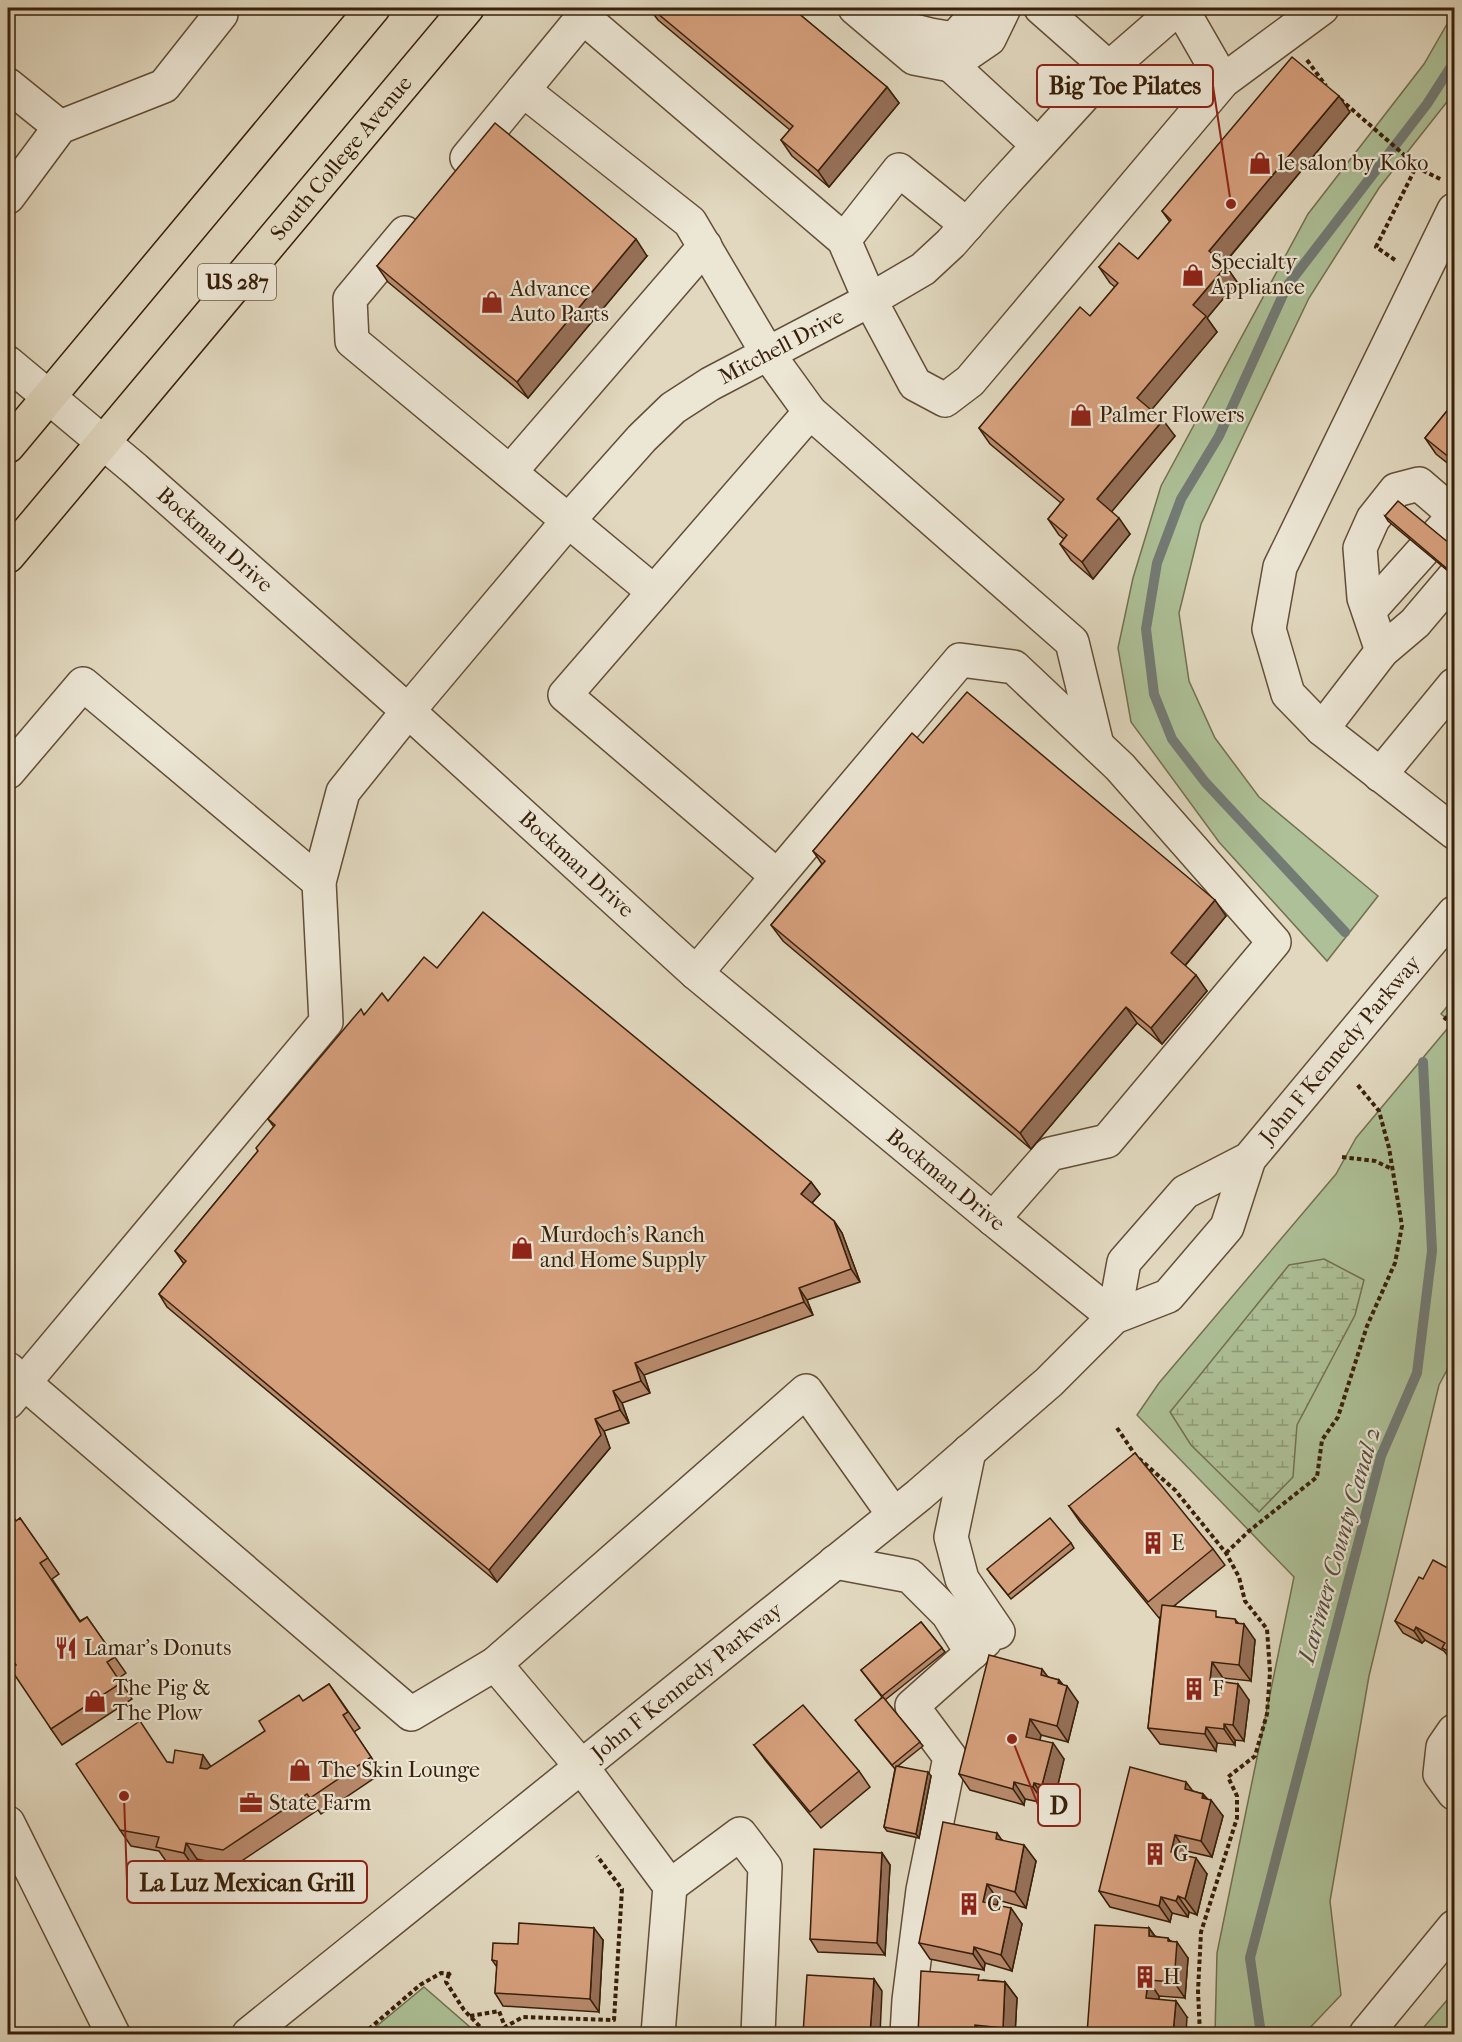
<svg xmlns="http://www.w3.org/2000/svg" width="1462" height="2042" font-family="'IM FELL French Canon',serif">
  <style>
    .green { fill: #adc097; stroke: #737050; stroke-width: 1.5 }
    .wetland { fill: url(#wetland-marsh); stroke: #737050; stroke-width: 1.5 }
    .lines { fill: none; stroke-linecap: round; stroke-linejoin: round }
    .stream { stroke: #737b75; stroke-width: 10 }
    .minor-casing { stroke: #634e37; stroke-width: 36 }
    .highway-casing { stroke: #39200a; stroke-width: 36 }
    .path { stroke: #39200a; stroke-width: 4; stroke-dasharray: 4.5 3; stroke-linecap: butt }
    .minor { stroke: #ece6d5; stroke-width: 33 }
    .highway { stroke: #e1d8bf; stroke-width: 33 }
    .wall { fill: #b88a6c; stroke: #39200a; stroke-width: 1.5 }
    .shaded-wall { fill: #967058; stroke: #39200a; stroke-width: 1.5 }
    .building { fill: #d6a07d; stroke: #39200a; stroke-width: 1.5 }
    .labels { text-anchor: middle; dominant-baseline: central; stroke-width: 4.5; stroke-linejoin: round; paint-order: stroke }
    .shield { fill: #ece6d5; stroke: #6f5b47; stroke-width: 1.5 }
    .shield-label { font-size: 21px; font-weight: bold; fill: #39200a }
    .street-label { font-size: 22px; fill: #39200a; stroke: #ece6d5 }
    .poi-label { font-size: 22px; fill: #39200a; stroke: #ece6d5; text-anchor: start }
    .water-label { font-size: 24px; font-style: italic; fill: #564d40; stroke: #ece6d5 }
    .leader { fill: none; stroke: #8f2418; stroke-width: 2 }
    .callout-dot { fill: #8f2418; stroke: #ece6d5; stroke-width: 2 }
    .callout { fill: #ece6d5; stroke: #8f2418; stroke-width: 2 }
    .callout-label { font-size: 24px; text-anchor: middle; font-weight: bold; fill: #39200a }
  </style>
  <defs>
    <pattern id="wetland-marsh" width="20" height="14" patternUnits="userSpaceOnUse" patternTransform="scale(1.5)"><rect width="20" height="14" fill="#adc097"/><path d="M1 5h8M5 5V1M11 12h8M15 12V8" fill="none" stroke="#8e9c79"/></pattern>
  </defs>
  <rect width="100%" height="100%" fill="#e1d8bf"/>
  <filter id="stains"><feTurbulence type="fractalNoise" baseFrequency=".00333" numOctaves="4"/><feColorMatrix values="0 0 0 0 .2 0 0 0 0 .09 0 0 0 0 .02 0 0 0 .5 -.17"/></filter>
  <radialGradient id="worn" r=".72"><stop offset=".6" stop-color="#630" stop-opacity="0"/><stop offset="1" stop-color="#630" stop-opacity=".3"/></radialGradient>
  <g class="green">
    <polygon points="1454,12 1454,93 1379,188 1309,298 1201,524 1179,613 1189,681 1215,738 1259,797 1378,896 1327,961 1219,842 1131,722 1118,648 1133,578 1161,486 1308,214 1424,64"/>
    <polygon points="1454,998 1454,1357 1439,1385 1369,1676 1330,1901 1341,1995 1304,2034 1215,2034 1217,1953 1294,1577 1137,1415 1159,1383 1336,1174 1356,1138 1452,1023 1441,1014"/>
    <polygon points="424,1987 478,2034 367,2034"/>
    <polygon points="1454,1992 1454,2034 1418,2034"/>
  </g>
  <polygon class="wetland" points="1324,1259 1364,1280 1355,1315 1297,1425 1293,1477 1259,1512 1191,1445 1170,1412 1289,1265"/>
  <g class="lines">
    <g class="stream">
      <polyline points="1345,932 1205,782 1172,739 1154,694 1146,629 1157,563 1181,499 1219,436 1287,286 1427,104 1454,62"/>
      <polyline points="1261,2034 1250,1958 1381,1456 1417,1373 1432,1251 1423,1062"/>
    </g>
    <g class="minor-casing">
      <g id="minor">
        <polyline points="855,8 914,58 951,65 989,39 1004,8"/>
        <polyline points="1041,8 1109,68"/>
        <polyline points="1181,8 1223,81"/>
        <polyline points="875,21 930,35 954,39 982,8"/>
        <polyline points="951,65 1038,145"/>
        <polyline points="8,85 60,127"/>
        <polyline points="523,90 690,222 768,354 810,412"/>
        <polyline points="467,158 583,17 844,240 870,300 915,384 945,400 970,381 1223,81 1322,8"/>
        <polyline points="8,197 60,127 164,86 221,14 213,8"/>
        <polyline points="1454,210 1280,567 1269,629 1288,694 1322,729 1454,832"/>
        <polyline points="405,233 350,299 352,341 654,592"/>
        <polyline points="844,240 899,170 967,225"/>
        <path id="s1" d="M 8,363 L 135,469 L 408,711 L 696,973 L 993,1219 L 1114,1317"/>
        <polyline points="510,472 705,246"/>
        <polyline points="1369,611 1454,516"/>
        <polyline points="1382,651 1364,598 1360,548 1373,519 1396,490 1419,484 1454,514"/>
        <polyline points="1322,729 1382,651 1415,623 1454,577"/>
        <polyline points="8,772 83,684 319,882"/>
        <polyline points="1380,775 1454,685"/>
        <polyline points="777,876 565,695 810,412 1072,642 1097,745"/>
        <polyline points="696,973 960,660 1014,667 1120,767 1274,942 1107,1141 1050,1154 993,1219"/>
        <path id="s2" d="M 1114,1317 L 1124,1262 L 1185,1192 L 1249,1159 L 1454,913"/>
        <polyline points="8,1369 411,1714 495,1664"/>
        <path id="s3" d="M 8,1402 L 326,1022 L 319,882 L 343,792 L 408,711 L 568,521 L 642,438 L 673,408 L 710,384 L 870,300 L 923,269 L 951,243 L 994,194 L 1109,68 L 1178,8"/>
        <polyline points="969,1451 951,1537 962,1579 998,1632"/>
        <polyline points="835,1562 910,1576 948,1614 972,1653"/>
        <polyline points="1454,1731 1443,1747 1440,1774 1454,1793"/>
        <polyline points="8,1823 113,2034"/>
        <polyline points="670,1886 740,1834 765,1867 758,2034"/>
        <path id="s4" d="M 249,2034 L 919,1495 L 1049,1382 L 1114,1317 L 1168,1296 L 1227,1227 L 1249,1159"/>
        <polyline points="658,2034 670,1886 581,1766 495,1664 806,1391 894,1515"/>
        <polyline points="907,2034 909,2000 923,1890 950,1757 912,1706 985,1641"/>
        <polyline points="1366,2034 1454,1927"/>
      </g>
    </g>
    <g class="highway-casing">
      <g id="highway">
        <polyline points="8,446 373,8"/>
        <path id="s5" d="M 8,556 L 467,8"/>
      </g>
    </g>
    <g class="path">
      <polyline points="1307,60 1326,86"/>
      <polyline points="1340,99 1409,159 1416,167 1376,247 1395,260"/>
      <polyline points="1416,167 1442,180"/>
      <polyline points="1444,1020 1454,1009"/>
      <polyline points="1342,1157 1375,1161 1392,1169"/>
      <polyline points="1117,1428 1136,1456 1175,1490 1226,1553 1239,1577 1245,1601 1267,1629 1270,1672 1267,1714 1255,1756 1228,1777 1237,1796 1237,1818 1201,1932 1198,1991 1200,2034"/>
      <polyline points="1226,1553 1249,1531 1317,1477 1322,1440 1338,1417 1367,1326 1395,1263 1402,1226 1389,1148 1379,1111 1356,1083"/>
      <polyline points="449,1974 446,1982 464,2010 487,2034"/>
      <polyline points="470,2016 499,2011 505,2027 523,2017 614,2020 622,1889 597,1856"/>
      <polyline points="363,2034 420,1985 441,1973 449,1974 453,1971"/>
    </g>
    <use href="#minor" class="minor"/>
    <use href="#highway" class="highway"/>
  </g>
  <g class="wall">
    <polygon points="649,8 792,8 887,87 899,103 829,187 792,156 781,140 790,130 658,20"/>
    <polygon points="1350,112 1224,264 1237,282 1207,318 1217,332 1151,410 1175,436 1111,512 1130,534 1093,579 1071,560 1060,544 1064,539 1059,535 1048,519 1061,503 990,444 979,428 1090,316 1115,287 1110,283 1099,267 1138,259 1170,222 1162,211"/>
    <polygon points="647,256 528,398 388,282 377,266"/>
    <polygon points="1455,401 1455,469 1436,454 1425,438"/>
    <polygon points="1385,516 1455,548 1454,576 1388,521"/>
    <polygon points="923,743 1226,916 1185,966 1207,991 1162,1044 1137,1023 1031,1149 783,941 771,925 822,864 813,851"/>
    <polygon points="437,968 811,1182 820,1194 812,1203 834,1221 842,1233 860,1282 807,1300 813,1315 644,1375 650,1393 622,1403 629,1423 604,1431 610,1448 497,1582 167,1307 159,1294 184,1264 175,1251 258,1151 274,1127 268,1119 364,1014 388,1001"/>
    <polygon points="1069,1506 1213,1549 1225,1565 1174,1606 1221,1618 1238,1623 1255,1640 1251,1681 1223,1678 1223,1682 1249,1700 1244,1741 1235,1740 1235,1745 1217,1743 1216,1751 1160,1744 1148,1728 1160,1617 1159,1618 1080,1522"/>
    <polygon points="20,1518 59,1574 52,1579 80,1621 87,1617 126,1673 119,1678 132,1699 62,1745 51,1729 16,1665 16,1521"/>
    <polygon points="1071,1543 1074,1548 1011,1599 990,1573"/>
    <polygon points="1455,1572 1455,1662 1451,1660 1444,1651 1425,1640 1422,1643 1403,1633 1395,1621 1423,1579"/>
    <polygon points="921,1622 945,1652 885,1700 923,1746 898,1766 931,1776 919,1838 887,1831 884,1827 895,1769 858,1724 882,1697 861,1670"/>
    <polygon points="1048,1677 1059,1680 1078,1702 1068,1742 1041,1735 1040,1740 1064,1759 1054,1801 1045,1799 1044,1803 1025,1799 1024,1805 970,1790 959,1774"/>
    <polygon points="329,1684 360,1728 354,1732 382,1773 321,1814 318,1810 234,1866 197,1859 195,1869 168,1864 159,1851 131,1846 120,1830 168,1762 211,1767 265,1731 303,1701"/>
    <polygon points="754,1745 859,1771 870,1787 821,1828 766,1761"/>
    <polygon points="1193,1791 1203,1794 1223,1816 1212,1857 1186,1851 1185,1855 1207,1874 1197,1915 1189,1912 1188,1917 1172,1913 1170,1922 1110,1907 1099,1891"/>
    <polygon points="1002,1840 1036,1861 1026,1908 998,1900 997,1905 1022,1924 1012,1971 985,1963 984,1970 930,1959 919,1943"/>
    <polygon points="882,1853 890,1865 885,1955 818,1952 810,1939"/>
    <polygon points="1149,1928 1155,1936 1171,1941 1188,1958 1185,1998 1159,1996 1159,2000 1187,2017 1087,2034"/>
    <polygon points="603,1940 599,2012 503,2006 495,1993 497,1967 492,1960 518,1944"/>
    <polygon points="983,1980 1005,1982 1017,1998 1015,2034 918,2034"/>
  </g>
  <g class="shaded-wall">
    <polygon points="887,87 899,103 829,187 818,171"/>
    <polygon points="1339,96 1350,112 1221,267 1209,251"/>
    <polygon points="636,239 647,256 528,398 517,382"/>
    <polygon points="1226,266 1237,282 1207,318 1217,332 1148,414 1137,398 1193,305"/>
    <polygon points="1163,420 1175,436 1108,516 1097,499"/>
    <polygon points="1119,518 1130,534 1093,579 1082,562"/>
    <polygon points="1455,568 1455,576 1454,576 1451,572"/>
    <polygon points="1215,900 1226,916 1182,969 1171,953"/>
    <polygon points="1196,975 1207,991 1162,1044 1151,1028"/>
    <polygon points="1126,1007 1137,1023 1031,1149 1020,1133"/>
    <polygon points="811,1182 820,1194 809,1206 801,1194"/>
    <polygon points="834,1221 842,1233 860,1282 851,1269"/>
    <polygon points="799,1288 807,1300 813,1315 804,1302"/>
    <polygon points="635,1363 644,1375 650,1393 641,1381"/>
    <polygon points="613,1391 622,1403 629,1423 620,1410"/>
    <polygon points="595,1419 604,1431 610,1448 497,1582 489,1570"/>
    <polygon points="1235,1619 1243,1630 1244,1624 1255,1640 1251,1681 1239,1665 1236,1623"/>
    <polygon points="1416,1627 1425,1640 1422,1643 1414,1631"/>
    <polygon points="1212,1662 1223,1678 1221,1696 1210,1680"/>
    <polygon points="1042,1669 1054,1685 1041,1675"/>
    <polygon points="1059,1680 1066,1690 1067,1686 1078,1702 1068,1742 1057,1726"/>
    <polygon points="1238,1684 1249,1700 1244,1741 1233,1725"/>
    <polygon points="1030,1719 1041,1735 1037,1753 1026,1737"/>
    <polygon points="1224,1724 1235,1740 1235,1745 1224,1729"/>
    <polygon points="1206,1727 1217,1743 1216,1751 1205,1734"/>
    <polygon points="1053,1743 1064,1759 1054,1801 1042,1785"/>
    <polygon points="203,1755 214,1771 200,1768"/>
    <polygon points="928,1772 931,1776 919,1838 916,1834"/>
    <polygon points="1014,1782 1025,1799 1024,1805 1013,1789"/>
    <polygon points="1186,1782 1198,1798 1185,1789"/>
    <polygon points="1034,1783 1045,1799 1044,1803 1033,1787"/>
    <polygon points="1203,1794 1210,1804 1211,1800 1223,1816 1212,1857 1201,1841"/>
    <polygon points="997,1833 1008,1849 996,1839"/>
    <polygon points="1175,1835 1186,1851 1182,1868 1171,1852"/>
    <polygon points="186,1843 197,1859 195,1869 184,1853"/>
    <polygon points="1024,1845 1036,1861 1026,1908 1015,1892"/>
    <polygon points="882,1853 890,1865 885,1955 877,1943"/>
    <polygon points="1196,1858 1207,1874 1197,1915 1185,1899"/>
    <polygon points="987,1884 998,1900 995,1918 983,1902"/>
    <polygon points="1178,1896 1189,1912 1188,1917 1176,1901"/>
    <polygon points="1161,1897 1172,1913 1170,1922 1159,1906"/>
    <polygon points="1011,1908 1022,1924 1012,1971 1001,1955"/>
    <polygon points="594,1928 603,1940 599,2012 590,1999"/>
    <polygon points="1149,1928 1160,1944 1149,1936"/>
    <polygon points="1168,1938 1176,1949 1177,1942 1188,1958 1185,1998 1174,1982"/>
    <polygon points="974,1947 985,1963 984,1970 973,1954"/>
    <polygon points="874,1979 882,1991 880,2034 870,2034"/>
    <polygon points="1148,1980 1159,1996 1158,2015 1146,1998"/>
    <polygon points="1005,1982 1017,1998 1015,2034 1008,2034 1003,2028"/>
    <polygon points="1176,2001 1187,2017 1186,2034 1173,2034"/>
    <polygon points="975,2025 982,2034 975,2034"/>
  </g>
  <g class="building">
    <polygon points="651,8 792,8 887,87 818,171 781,140 793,126"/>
    <polygon points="1292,57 1339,96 1209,251 1226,266 1193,305 1206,316 1137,398 1163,420 1097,499 1119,518 1082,562 1060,544 1067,535 1048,519 1064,499 979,428 1080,307 1090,316 1118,283 1099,267 1119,243 1138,259 1171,220 1162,211"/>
    <polygon points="495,123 636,239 517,382 377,266"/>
    <polygon points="1455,401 1455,462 1425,438"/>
    <polygon points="1398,501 1455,548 1455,568 1451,572 1385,516"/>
    <polygon points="967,692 1215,900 1171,953 1196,975 1151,1028 1126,1007 1020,1133 771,925 825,861 813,851 912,733 923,743"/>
    <polygon points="483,912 811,1182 801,1194 834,1221 851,1269 799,1288 804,1302 635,1363 641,1381 613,1391 620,1410 595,1419 601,1435 489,1570 159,1294 186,1261 175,1251 258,1151 256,1148 275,1125 268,1119 361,1009 364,1015 382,993 388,1001 424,957 437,968"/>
    <polygon points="1135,1453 1213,1549 1148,1602 1069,1506"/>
    <polygon points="1455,1461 1455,1473 1449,1470"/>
    <polygon points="8,1509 16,1521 20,1518 48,1558 40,1563 80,1622 87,1617 115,1657 107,1662 121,1683 51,1729 10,1668 16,1665 8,1653"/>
    <polygon points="1050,1518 1071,1543 1008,1595 987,1569"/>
    <polygon points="1433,1560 1455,1572 1455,1655 1442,1648 1445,1643 1416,1627 1414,1631 1395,1621 1419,1577 1423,1579"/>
    <polygon points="1162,1605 1216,1611 1216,1617 1235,1619 1236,1623 1244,1624 1239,1665 1212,1662 1210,1680 1238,1684 1233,1725 1224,1724 1224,1729 1206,1727 1205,1734 1148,1728"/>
    <polygon points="921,1622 942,1648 882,1696 861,1670"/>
    <polygon points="989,1655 1042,1669 1041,1675 1059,1680 1058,1683 1067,1686 1057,1726 1030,1719 1026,1737 1053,1743 1042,1785 1034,1783 1033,1787 1014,1782 1013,1789 959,1774"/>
    <polygon points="329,1684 348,1712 343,1715 371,1757 310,1798 307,1794 223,1850 186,1843 184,1853 156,1847 159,1837 120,1830 76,1764 140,1721 167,1762 173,1763 175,1750 203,1755 200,1768 207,1769 265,1731 259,1721 299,1695 303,1701"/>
    <polygon points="883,1697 920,1742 892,1765 855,1720"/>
    <polygon points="803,1705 859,1771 810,1812 754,1745"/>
    <polygon points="896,1766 928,1772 916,1834 884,1827"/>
    <polygon points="1130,1767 1186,1782 1185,1789 1203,1794 1202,1798 1211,1800 1201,1841 1175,1835 1171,1852 1196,1858 1185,1899 1178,1896 1176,1901 1161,1897 1159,1906 1099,1891"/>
    <polygon points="943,1822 997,1833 996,1839 1024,1845 1015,1892 987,1884 983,1902 1011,1908 1001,1955 974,1947 973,1954 919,1943"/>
    <polygon points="814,1849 882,1853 877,1943 810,1939"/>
    <polygon points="519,1923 594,1928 590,1999 495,1993 497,1961 492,1960 493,1943 518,1944"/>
    <polygon points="1095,1925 1149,1928 1149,1936 1168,1938 1168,1941 1177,1942 1174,1982 1148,1980 1146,1998 1176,2001 1173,2034 1087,2034"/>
    <polygon points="921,1971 979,1975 978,1980 1005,1982 1003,2028 975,2025 975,2034 918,2034"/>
    <polygon points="807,1975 874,1979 870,2034 803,2034"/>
  </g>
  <defs>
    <g id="shop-bare" transform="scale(1.8)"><path d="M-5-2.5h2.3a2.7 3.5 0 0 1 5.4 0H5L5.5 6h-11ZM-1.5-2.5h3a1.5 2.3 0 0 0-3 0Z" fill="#8f2418" stroke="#ece6d5" stroke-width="2.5" paint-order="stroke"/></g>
    <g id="building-bare" transform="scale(1.8)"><path d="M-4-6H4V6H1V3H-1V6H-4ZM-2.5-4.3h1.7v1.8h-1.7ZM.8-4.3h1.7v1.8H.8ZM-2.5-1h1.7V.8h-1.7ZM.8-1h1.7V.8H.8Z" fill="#8f2418" stroke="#ece6d5" stroke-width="2.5" paint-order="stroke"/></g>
    <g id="restaurant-bare" transform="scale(1.8)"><path d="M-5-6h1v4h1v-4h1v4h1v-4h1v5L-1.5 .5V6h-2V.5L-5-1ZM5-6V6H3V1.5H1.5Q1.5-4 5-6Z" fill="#8f2418" stroke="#ece6d5" stroke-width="2.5" paint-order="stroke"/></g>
    <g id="office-bare" transform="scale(1.8)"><path d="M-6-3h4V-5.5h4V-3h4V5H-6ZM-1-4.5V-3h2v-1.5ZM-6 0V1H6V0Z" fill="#8f2418" stroke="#ece6d5" stroke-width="2.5" paint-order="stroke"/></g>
  </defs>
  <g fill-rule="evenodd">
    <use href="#shop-bare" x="1260" y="163"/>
    <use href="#shop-bare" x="1193" y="275"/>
    <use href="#shop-bare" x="492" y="302"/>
    <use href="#shop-bare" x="1081" y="415"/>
    <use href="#shop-bare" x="522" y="1248"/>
    <use href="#building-bare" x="1153" y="1543"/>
    <use href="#restaurant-bare" x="66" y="1648"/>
    <use href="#building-bare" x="1194" y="1689"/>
    <use href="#shop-bare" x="95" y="1701"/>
    <use href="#shop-bare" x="300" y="1770"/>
    <use href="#office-bare" x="251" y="1803"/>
    <use href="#building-bare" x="1155" y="1854"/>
    <use href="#building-bare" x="969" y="1904"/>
    <use href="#building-bare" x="1145" y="1977"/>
  </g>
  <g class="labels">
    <rect class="shield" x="198" y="264" width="78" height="36" rx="4.5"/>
    <g class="shield-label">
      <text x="237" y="282">US 287</text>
    </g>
    <g class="street-label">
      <text stroke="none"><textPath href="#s5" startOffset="519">South College Avenue</textPath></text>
      <text stroke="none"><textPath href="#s3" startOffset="1360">Mitchell Drive</textPath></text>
      <text stroke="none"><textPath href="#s1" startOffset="272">Bockman Drive</textPath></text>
      <text stroke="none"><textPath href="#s1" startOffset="758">Bockman Drive</textPath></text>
      <text stroke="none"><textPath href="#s2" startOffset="363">John F Kennedy Parkway</textPath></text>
      <text stroke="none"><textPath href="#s1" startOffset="1244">Bockman Drive</textPath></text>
      <text stroke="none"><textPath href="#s4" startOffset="562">John F Kennedy Parkway</textPath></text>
    </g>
    <g class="poi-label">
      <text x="1278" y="163">le salon by Koko</text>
      <text x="1211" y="262">Specialty<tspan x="1211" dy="25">Appliance</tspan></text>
      <text x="510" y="289">Advance<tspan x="510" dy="25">Auto Parts</tspan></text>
      <text x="1099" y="415">Palmer Flowers</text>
      <text x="540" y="1235">Murdoch's Ranch<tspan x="540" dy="25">and Home Supply</tspan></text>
      <text x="1171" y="1543">E</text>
      <text x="84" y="1648">Lamar's Donuts</text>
      <text x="113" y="1688">The Pig &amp;<tspan x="113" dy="25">The Plow</tspan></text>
      <text x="1212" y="1689">F</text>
      <text x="318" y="1770">The Skin Lounge</text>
      <text x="269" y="1803">State Farm</text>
      <text x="1173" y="1854">G</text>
      <text x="987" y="1904">C</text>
      <text x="1163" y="1977">H</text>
    </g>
    <g class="water-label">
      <text transform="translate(1339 1545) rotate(-74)">Larimer County Canal 2</text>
    </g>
  </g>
  <path class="leader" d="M1231 204L1213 86M1012 1739L1038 1805M124 1796L127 1882"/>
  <g class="callout-dot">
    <circle cx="1231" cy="204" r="6"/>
    <circle cx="1012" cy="1739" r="6"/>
    <circle cx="124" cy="1796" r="6"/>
  </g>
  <g class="callout">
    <rect x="1037" y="65" width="176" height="42" rx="6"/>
    <rect x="1038" y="1784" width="42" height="42" rx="6"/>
    <rect x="127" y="1861" width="240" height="42" rx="6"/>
  </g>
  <g class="callout-label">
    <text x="1125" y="94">Big Toe Pilates</text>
    <text x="1059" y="1814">D</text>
    <text x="247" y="1891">La Luz Mexican Grill</text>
  </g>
  <rect width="1462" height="2042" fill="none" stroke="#e1d8bf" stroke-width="30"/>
  <rect x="9" y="9" width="1444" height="2024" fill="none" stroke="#39200a" stroke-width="3"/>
  <rect x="15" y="15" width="1432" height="2012" fill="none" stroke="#39200a" stroke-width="1.5"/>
  <rect width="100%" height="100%" filter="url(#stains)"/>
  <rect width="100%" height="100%" fill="url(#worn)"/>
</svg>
